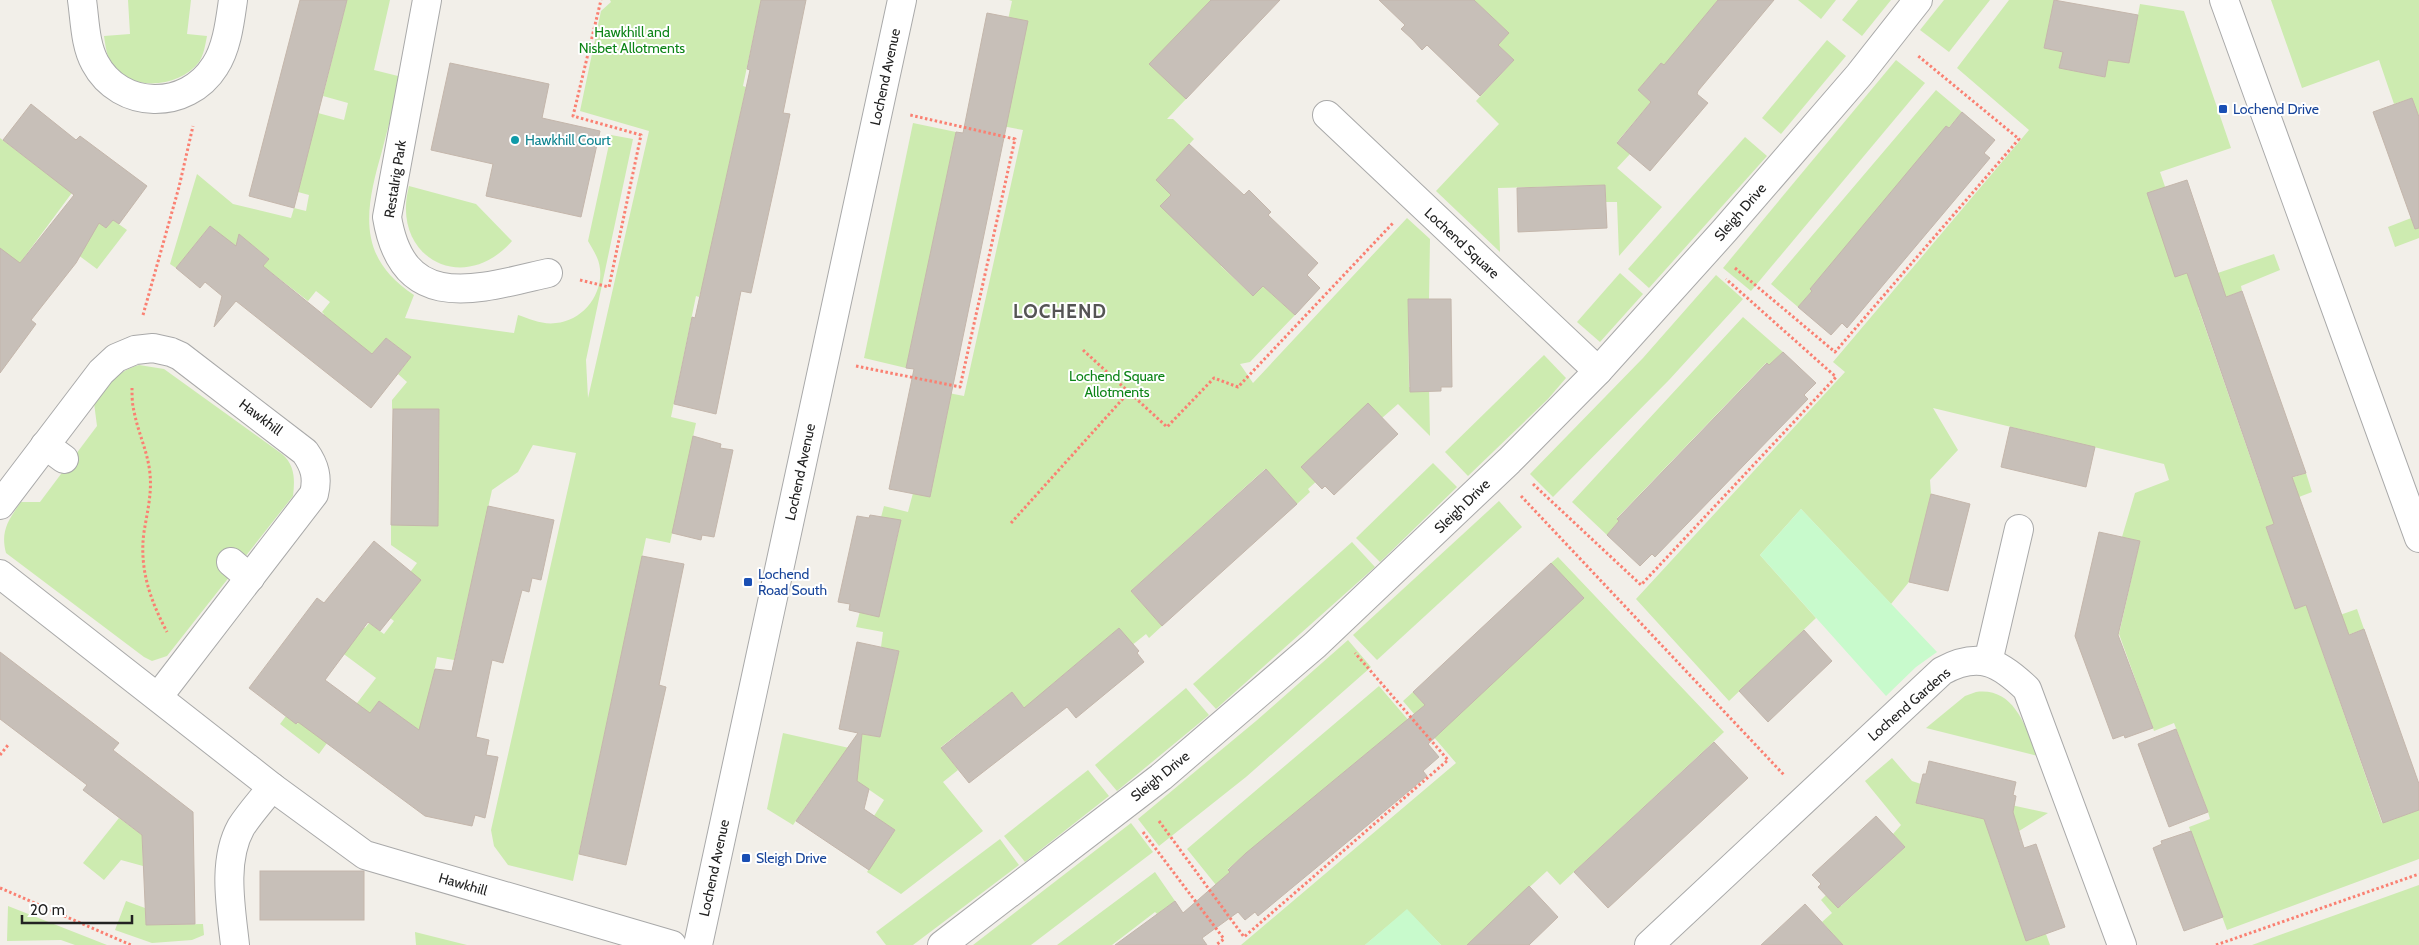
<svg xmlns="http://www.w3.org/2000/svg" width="2419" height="945" font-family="Cabin,sans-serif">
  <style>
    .grass { fill: #cdebb0 }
    .park { fill: #c8facc }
    .building { fill: #c7bfb8; stroke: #c4b6ab }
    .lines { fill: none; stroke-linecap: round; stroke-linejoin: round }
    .minor-casing { stroke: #a9a9a9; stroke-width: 30 }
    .path { stroke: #fa8072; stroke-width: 3; stroke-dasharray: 2.5 2.5; stroke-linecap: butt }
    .minor { stroke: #fff; stroke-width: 28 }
    .transit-dot { fill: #1a4fb4; stroke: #fff; stroke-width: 2 }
    .culture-dot { fill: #0f9aa8; stroke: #fff; stroke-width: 2 }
    .labels { text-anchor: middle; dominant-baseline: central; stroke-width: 4; stroke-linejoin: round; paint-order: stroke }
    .park-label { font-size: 14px; fill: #0c8416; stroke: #fff }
    .street-label { font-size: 14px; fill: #222; stroke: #fff }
    .transit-label { font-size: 14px; fill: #164399; stroke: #fff; text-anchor: start }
    .culture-label { font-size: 14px; fill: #0d838f; stroke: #fff; text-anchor: start }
    .district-label { font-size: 19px; font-weight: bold; letter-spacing: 1px; fill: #555; stroke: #fff }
  </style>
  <rect width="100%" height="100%" fill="#f2efe9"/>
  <g class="grass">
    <path d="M 128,0 L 191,0 L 187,34 L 207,36 C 205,46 204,54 199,62 C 179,89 124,93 109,59 C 106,52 105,43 104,36 L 130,34 Z"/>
    <path d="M 347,0 L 390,0 L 374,70 L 402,77 C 395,102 388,127 382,151 C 365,210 356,257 414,295 L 405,318 L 514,333 L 518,315 C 530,319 543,325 556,323 C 582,321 603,295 600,269 C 599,258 593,250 588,241 L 611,135 L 633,139 L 586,360 L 588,398 L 649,131 L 580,111 L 601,11 L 611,2 L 610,0 L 761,0 L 743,86 L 746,87 L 703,283 L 699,297 L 696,296 L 671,417 L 696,423 L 670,543 L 646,538 L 573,881 L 508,865 L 494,846 L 491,830 L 576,453 L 533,445 L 518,472 L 492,490 L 454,660 L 437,657 L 432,682 L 427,736 L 379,701 L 370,713 L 327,743 L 319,754 L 280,724 L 286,716 L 297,724 L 308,709 L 342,723 L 376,678 L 337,649 L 357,622 L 365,628 L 369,623 L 384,634 L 394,621 L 380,610 L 406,598 L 418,584 L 408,575 L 417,563 L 391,545 L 391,525 L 437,525 L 439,410 L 392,409 L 392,400 L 407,382 L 398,374 L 411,357 L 386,338 L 372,354 L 323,317 L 324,314 L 322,312 L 330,302 L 316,291 L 308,301 L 268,270 L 260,270 L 269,259 L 255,247 L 246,259 L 210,226 L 176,268 L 170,264 L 197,174 L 233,204 L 291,218 L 294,208 L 306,211 L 309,195 L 298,192 L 318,113 L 344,120 L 348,103 L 323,96 Z"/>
    <polygon points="1009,0 1211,0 1186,99 1167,119 1173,119 1194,139 1156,180 1171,195 1160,206 1231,255 1221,266 1253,296 1263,286 1295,315 1250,362 1240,364 1253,383 1407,218 1430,239 1429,299 1408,300 1409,387 1429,387 1430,436 1398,404 1382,418 1368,404 1319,479 1308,489 1310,492 1297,504 1265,469 1131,591 1162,626 1149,638 1146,634 1131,646 1117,630 1050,686 1028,713 1012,692 941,747 958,770 943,782 983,831 901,894 867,872 895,830 874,816 884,800 855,780 823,782 793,825 767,809 783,733 858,750 862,734 880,737 899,651 881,647 883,632 856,627 861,607 880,611 900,526 880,521 884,506 908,512 913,493 930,496 948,410 930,405 933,390 964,396 1023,130 986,123 1012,1"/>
    <polygon points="1455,0 1718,0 1685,40 1699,52 1688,87 1661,63 1638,90 1651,102 1617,142 1630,154 1617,168 1662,207 1619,256 1617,202 1606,202 1605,185 1498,188 1500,252 1436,191 1499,124 1476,101 1514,60 1498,45 1509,33 1476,2"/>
    <polygon points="1798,0 1836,0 1821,19"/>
    <polygon points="1858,0 1891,0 1862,36 1842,20"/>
    <polygon points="1944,0 1990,0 1949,52 1920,30"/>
    <polygon points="2009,0 2054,0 2044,48 2063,52 2060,68 2104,77 2108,60 2129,63 2140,4 2184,11 2231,148 2160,172 2197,280 2274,254 2280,270 2241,286 2242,291 2198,307 2261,488 2306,473 2312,492 2278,505 2283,520 2266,527 2295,609 2312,603 2320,622 2357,609 2364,629 2320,645 2382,823 2419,810 2419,859 2227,930 2189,827 2210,819 2208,812 2174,723 2154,731 2119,634 2140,541 2122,537 2135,493 2169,480 2164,464 1933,408 1958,450 1930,480 1931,494 1909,582 1891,604 1801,509 1760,555 1816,618 1729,701 1636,599 1845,372 1833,362 2029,130 1957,68"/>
    <polygon points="2271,0 2419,0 2419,117 2412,98 2394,104 2379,60 2302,88"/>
    <polygon points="1827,40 1846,56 1781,134 1762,118"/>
    <polygon points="1896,60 1925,83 1751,291 1723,268"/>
    <polygon points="1936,90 1962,112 1810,289 1812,291 1798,307 1771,284"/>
    <polygon points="913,123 956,132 906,368 864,358"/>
    <polygon points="1745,137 1767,156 1649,288 1628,269"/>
    <polygon points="0,138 47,174 49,172 74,190 20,263 0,266"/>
    <path d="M 409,186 L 476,204 L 512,241 C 463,297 390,257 409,186 Z"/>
    <polygon points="2419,215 2419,238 2395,247 2388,227"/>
    <polygon points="95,220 106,228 113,220 127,230 97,269 66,246"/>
    <polygon points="1620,273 1643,294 1600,342 1577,322"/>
    <polygon points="1716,275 1743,299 1669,380 1553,497 1530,474 1643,358"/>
    <polygon points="1743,317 1783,352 1769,365 1766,363 1617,518 1619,521 1607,535 1572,502"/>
    <polygon points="1544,355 1566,378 1548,399 1468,476 1445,452"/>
    <path d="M 139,365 L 164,369 L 282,454 C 295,465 295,480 293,496 L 167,656 L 152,661 L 144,657 L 6,553 C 0,531 9,519 21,502 L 40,502 L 97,426 L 94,403 C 107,386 117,371 139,365 Z"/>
    <polygon points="1433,463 1457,487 1380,562 1356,538"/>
    <polygon points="1499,501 1522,527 1377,660 1353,635"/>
    <polygon points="1352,542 1375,567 1216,709 1193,684"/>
    <polygon points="1558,557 1724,732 1560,885 1547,871 1467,945 1441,945 1407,910 1365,945 1241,945 1456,763 1403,701 1413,692 1445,727 1583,598 1551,563"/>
    <polygon points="1348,640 1371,667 1246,777 1159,846 1138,819 1256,721"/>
    <polygon points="1379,686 1410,722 1391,733 1247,853 1228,869 1230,872 1216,885 1187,849"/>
    <polygon points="1186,688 1209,715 1117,791 1095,765"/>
    <path d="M 1976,692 C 2015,687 2025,727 2038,756 L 1926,728 L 1965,696 Z"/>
    <polygon points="1892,758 1912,781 1924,785 1919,804 2006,824 2011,805 2048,813 2011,836 1997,858 2026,940 2046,934 2050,945 1823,945 1834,935 1822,922 1832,913 1821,900 1828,893 1841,906 1905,847 1893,834 1901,825 1865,781"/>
    <polygon points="1088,770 1109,796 1025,862 1004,836"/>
    <polygon points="119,818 142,835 143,866 121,860 104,880 83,863"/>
    <polygon points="1131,823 1153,852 1031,945 973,945"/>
    <polygon points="1000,839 1019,865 913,945 886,945 876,932"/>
    <polygon points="1155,872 1175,901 1157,914 1155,912 1112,945 1057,945"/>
    <polygon points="2419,885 2419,945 2252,945"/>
    <polygon points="126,901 145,908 146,925 203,924 204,935 192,940 152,943 115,930"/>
    <polygon points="8,906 107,945 75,945 61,940 7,941"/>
    <polygon points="415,932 467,945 416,945"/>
  </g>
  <g class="park">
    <polygon points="1801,509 1937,652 1916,667 1886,696 1760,555"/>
    <polygon points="1407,909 1441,945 1365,945"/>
  </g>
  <g class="building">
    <polygon points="300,0 347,0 294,208 249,196"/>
    <polygon points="761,0 806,0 783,113 790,114 777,175 751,293 741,291 716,414 674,404 692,317 695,318 750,70 747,69"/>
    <polygon points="1211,0 1280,0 1186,99 1149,64"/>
    <polygon points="1379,0 1474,0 1509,33 1498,45 1514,60 1480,96 1427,45 1422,50 1412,39 1401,29 1405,25"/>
    <polygon points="1718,0 1774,0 1698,91 1697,94 1708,103 1650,171 1617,143 1651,102 1638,90 1661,63 1664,65"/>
    <polygon points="2054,0 2138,15 2129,63 2108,60 2105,77 2059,68 2063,52 2044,48"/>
    <polygon points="987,13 1028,21 930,497 889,489 914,369 906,368 956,132 963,133"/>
    <polygon points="450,63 549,84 542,118 600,131 581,217 486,196 493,164 431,150"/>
    <polygon points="2412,98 2419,117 2419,228 2415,229 2373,112"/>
    <polygon points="31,104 76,140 80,136 147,186 119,224 113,220 106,228 99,223 76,263 31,320 36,324 0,373 0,248 20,263 74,195 3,140"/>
    <polygon points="1962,112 1995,140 1984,153 1990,158 1847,328 1842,323 1831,335 1798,307 1812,291 1810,289 1946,126 1949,128"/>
    <polygon points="1189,144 1244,195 1249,190 1271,212 1268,215 1318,263 1307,275 1320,288 1295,315 1263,286 1253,296 1160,206 1171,195 1156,180"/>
    <polygon points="2187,180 2226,297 2242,291 2306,473 2292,477 2349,635 2364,629 2419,784 2419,810 2383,823 2306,605 2295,609 2266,527 2274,524 2187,273 2175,277 2147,193"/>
    <polygon points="1605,185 1607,228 1518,232 1517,188"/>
    <polygon points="210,226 236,246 239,234 269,259 263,266 372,354 386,338 411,357 371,408 236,301 214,327 222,296 205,282 200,288 176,268"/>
    <polygon points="1408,299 1451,299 1452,387 1441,387 1441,391 1410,392"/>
    <polygon points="1783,352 1816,383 1804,395 1808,399 1655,557 1652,554 1640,566 1607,535 1619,521 1617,519 1767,363 1769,365"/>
    <polygon points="1368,403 1398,434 1334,495 1325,486 1322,489 1301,467"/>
    <polygon points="393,409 439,409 438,526 391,525"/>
    <polygon points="2010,427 2095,447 2086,487 2001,467"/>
    <polygon points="693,436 721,444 720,448 733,450 714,537 702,535 701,540 672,533"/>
    <polygon points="1266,469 1297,504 1162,626 1131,591"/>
    <polygon points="1931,494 1970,504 1948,591 1909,582"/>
    <polygon points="488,506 554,520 541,580 532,578 529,592 522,590 503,663 492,660 476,737 489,740 486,755 498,757 485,818 475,815 472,826 425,816 298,722 296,724 249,688 317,598 324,603 374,541 421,580 380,631 368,622 325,680 370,713 379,701 419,730 435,669 452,671"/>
    <polygon points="870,515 901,520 879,617 849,610 850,604 838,602 857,516 869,518"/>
    <polygon points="2099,532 2140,541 2118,635 2153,728 2125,738 2124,735 2113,739 2075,636"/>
    <polygon points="642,556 684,564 659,685 666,687 626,865 579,854"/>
    <polygon points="1551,563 1584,598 1428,744 1439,757 1423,771 1427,776 1258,916 1255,912 1245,920 1238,912 1202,938 1207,945 1115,945 1175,901 1183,913 1230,872 1228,870 1246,853 1425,705 1413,692"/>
    <polygon points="1119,628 1139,651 1137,653 1144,662 1076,718 1067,707 969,783 941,748 1012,692 1024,708"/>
    <polygon points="1804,630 1832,661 1768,722 1739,691"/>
    <polygon points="857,642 899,651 880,737 862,734 857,781 869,789 864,809 895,830 869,870 796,821 858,733 839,729"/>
    <polygon points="0,652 119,743 113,750 193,812 195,924 146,925 142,835 83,790 87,785 0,719"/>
    <polygon points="2176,729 2208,812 2169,827 2138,744"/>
    <polygon points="1714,742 1748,778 1608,908 1574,872"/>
    <polygon points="1929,761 2016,782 2013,795 2016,796 2013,812 2024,848 2036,844 2065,927 2026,941 1984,819 1916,803 1923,774 1926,774"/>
    <polygon points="1876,816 1905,847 1838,908 1818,887 1821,884 1812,875"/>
    <polygon points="2191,831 2223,917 2184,931 2153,848 2162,844 2161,841"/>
    <rect x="260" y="871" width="104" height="49"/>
    <polygon points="1529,886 1558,917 1529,945 1467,945"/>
    <polygon points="1805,904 1843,945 1761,945"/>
  </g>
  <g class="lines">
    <g class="minor-casing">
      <g id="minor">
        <path d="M 82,0 C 85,21 85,45 95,63 C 120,110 187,111 215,66 C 227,48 230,21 233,0"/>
        <path d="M 427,0 L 387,217 C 403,315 478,289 548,273"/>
        <polyline points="2224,0 2419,538"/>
        <polyline points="1327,115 1598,371"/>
        <polyline points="45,445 64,459"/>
        <path d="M 0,505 L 101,372 L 116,358 L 135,350 L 153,348 L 171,352 L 180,356 L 305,452 C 315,466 318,478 314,494 L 158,697"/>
        <polyline points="231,562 250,578"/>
        <polyline points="0,574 272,787 365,855 672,945"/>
        <polyline points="1988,662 2019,529"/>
        <path d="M 235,945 C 231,908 222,861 241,827 C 250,813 262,800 272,787"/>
        <polyline points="698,945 902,0"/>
        <polyline points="942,945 1161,777 1315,645 1509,461 1598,371 1725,230 1859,75 1918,0"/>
        <path d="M 1649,945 L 1942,671 C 1979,651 1999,662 2027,689 L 2122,945"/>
      </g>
    </g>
    <g class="path">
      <polyline points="1735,268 1835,352 2019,139 1917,55"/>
      <polyline points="580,280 609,287 641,135 573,116 601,0"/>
      <polyline points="143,315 179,187 193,126"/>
      <polyline points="1083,350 1167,427 1214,378 1238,387 1393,223"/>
      <polyline points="856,366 960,387 1015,139 910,115"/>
      <path d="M 132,388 C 132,395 132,404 134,411 C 138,433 148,452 150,474 C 152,494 147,513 144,532 C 139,568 150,600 167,632"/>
      <polyline points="1533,484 1641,585 1836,377 1726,279"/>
      <polyline points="1521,496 1784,775"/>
      <polyline points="1011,523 1129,392"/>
      <polyline points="0,755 8,745"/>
      <polyline points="1159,821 1244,937 1448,760 1355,653"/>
      <polyline points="1143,832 1224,939 1216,945"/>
      <polyline points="0,888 131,945"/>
      <polyline points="2216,945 2419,874"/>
    </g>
    <use href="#minor" class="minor"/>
  </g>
  <g class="transit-dot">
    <rect x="2218" y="104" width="10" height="10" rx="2.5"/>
    <rect x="743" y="577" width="10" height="10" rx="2.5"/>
    <rect x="741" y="853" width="10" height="10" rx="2.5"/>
  </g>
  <circle class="culture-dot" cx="515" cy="140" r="5"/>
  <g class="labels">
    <g class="park-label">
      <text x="632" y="32">Hawkhill and<tspan x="632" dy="16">Nisbet Allotments</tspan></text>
      <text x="1117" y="376">Lochend Square<tspan x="1117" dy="16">Allotments</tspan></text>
    </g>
    <g class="street-label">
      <text transform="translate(885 77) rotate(-78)">Lochend Avenue</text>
      <text transform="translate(395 179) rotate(-81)">Restalrig Park</text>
      <text transform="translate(1740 212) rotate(-49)">Sleigh Drive</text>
      <text transform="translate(1462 243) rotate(43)">Lochend Square</text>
      <text transform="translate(261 417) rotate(37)">Hawkhill</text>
      <text transform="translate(800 472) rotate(-78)">Lochend Avenue</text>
      <text transform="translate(1462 506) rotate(-44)">Sleigh Drive</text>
      <text transform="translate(1909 704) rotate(-41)">Lochend Gardens</text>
      <text transform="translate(1160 776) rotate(-39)">Sleigh Drive</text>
      <text transform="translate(714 868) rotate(-78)">Lochend Avenue</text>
      <text transform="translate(463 884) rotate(16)">Hawkhill</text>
    </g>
    <g class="transit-label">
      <text x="2233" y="109">Lochend Drive</text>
      <text x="758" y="574">Lochend<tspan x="758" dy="16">Road South</tspan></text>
      <text x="756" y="858">Sleigh Drive</text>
    </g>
    <g class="culture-label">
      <text x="525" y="140">Hawkhill Court</text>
    </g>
    <g class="district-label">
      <text x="1060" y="311">LOCHEND</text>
    </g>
  </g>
  <path d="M22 915v8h110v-8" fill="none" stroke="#222222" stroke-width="2.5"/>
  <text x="30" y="915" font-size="15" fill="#222222" stroke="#ffffff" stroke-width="4" paint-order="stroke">20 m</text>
</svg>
